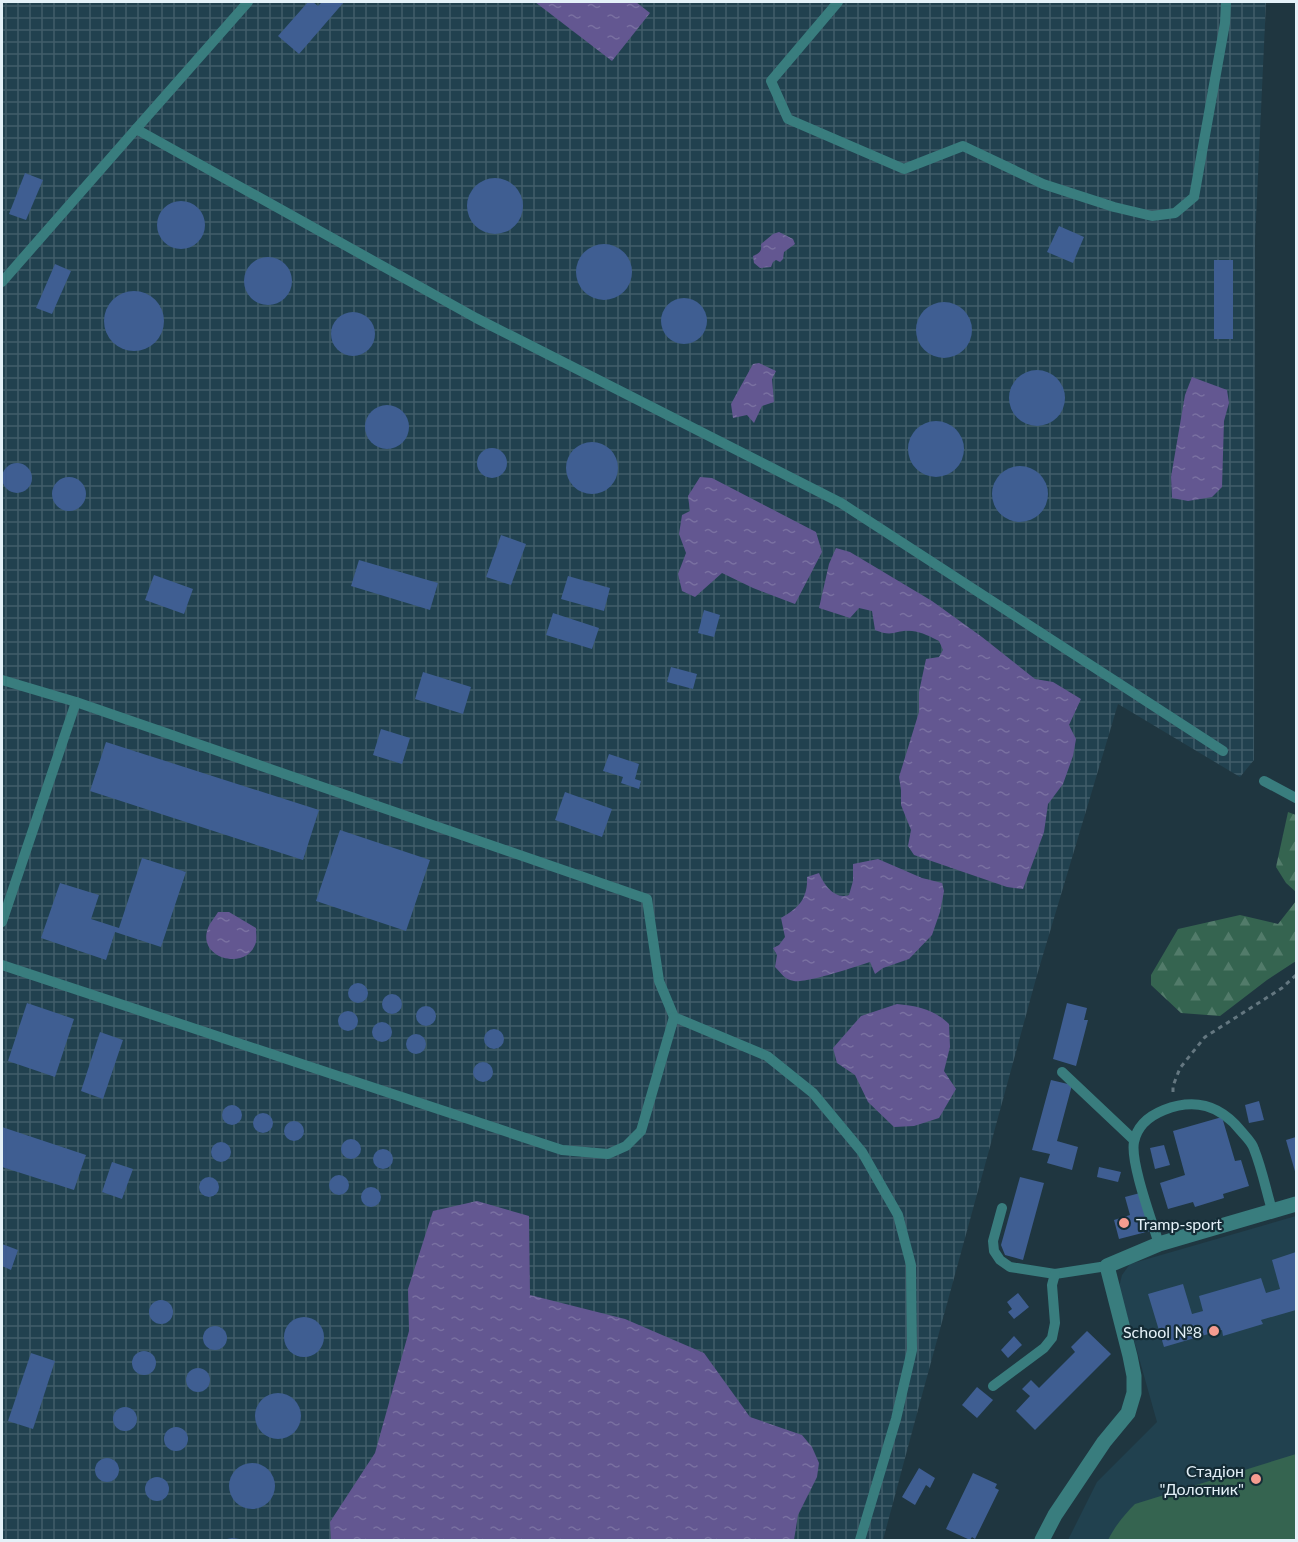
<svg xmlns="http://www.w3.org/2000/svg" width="1298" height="1542" font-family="Lato,sans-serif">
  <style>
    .built { fill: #21414f }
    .industrial { fill: url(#industrial-grid) }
    .grass { fill: #356450 }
    .forest { fill: url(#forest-firs) }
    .water { fill: url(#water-ripples) }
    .building { fill: #3f5e92 }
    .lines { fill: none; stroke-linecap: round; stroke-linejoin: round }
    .path { stroke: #647780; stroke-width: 3; stroke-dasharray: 4.5 4.5; stroke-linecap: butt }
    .service { stroke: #397d7e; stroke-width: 10 }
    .minor { stroke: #397d7e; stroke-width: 15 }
    .poi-dot { fill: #f59c90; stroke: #152c36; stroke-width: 2 }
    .labels { text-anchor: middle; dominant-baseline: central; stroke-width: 4.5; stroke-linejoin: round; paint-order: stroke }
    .poi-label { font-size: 16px; fill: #e4f1f8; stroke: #152c36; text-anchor: end }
  </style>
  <defs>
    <pattern id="industrial-grid" width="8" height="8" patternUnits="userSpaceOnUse" patternTransform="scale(1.5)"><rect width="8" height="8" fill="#21414f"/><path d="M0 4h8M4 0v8" fill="none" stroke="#415d69"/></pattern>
    <pattern id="forest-firs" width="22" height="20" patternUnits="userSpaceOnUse" patternTransform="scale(1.5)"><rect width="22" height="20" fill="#356450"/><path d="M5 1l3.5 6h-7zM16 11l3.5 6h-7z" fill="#527b6a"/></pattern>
    <pattern id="water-ripples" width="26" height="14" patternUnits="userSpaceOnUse" patternTransform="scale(1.5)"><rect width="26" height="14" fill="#635791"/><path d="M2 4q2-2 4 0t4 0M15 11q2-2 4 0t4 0" fill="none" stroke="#7970a1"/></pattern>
  </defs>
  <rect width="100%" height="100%" fill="#1f3640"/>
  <polygon class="built" points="1296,1216 1296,1540 1068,1540 1097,1482 1157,1422 1119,1287 1122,1275 1130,1264"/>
  <polygon class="industrial" points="2,2 1266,2 1255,240 1254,760 1240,777 1118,704 1037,975 919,1406 883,1540 2,1540"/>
  <path class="grass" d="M 1296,1454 L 1296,1540 L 1108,1540 C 1115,1526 1124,1515 1135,1504 Z"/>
  <g class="forest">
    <polygon points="1288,812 1296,815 1296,892 1286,883 1276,867"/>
    <polygon points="1296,901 1296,961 1267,980 1220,1016 1181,1013 1151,985 1151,975 1178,929 1240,915 1278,924"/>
  </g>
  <g class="water">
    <polygon points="535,2 636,2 650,13 612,61"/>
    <path d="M 779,232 L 793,239 L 795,244 L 784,252 L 783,259 L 780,262 L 776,260 L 773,262 L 771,267 L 760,268 L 754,263 L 753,256 C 760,253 762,251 761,244 L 773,234 Z"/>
    <polygon points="759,363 776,371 772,379 774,402 762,406 754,423 747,415 733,418 731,404 753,364"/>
    <polygon points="1192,377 1227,390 1229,403 1224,421 1222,487 1212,497 1188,501 1172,498 1171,477 1185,395"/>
    <polygon points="700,477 712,478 816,532 822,552 795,604 753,588 722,573 695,597 682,591 678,574 686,553 679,534 682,515 690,511 688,496"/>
    <path d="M 836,548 L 850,552 L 932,601 L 982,637 L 1035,679 L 1053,682 L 1081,699 L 1069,725 L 1076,739 L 1073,756 L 1063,784 L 1048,804 L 1044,832 L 1023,889 L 1007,887 L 914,855 L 908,846 L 911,830 L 901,805 L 901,790 L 899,777 L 919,712 L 919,692 L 926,659 L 939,657 L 943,650 L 939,641 C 931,637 922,632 912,631 C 896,629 894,638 875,630 L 872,611 L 859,608 L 850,618 L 819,608 L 829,564 Z"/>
    <path d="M 878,859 L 922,878 L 942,883 L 944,891 L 940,912 L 932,935 L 909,959 L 883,968 L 875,974 L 870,962 C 854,967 808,983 794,981 C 785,980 781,973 775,967 L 777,955 L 773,948 L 779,945 L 785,937 L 781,918 C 799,908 808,898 807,877 L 819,873 C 824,885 835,900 849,895 L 853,881 L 853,864 Z"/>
    <path d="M 218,912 L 229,912 L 256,928 C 256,932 257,938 256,942 C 248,972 196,959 208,928 C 210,923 215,917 218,912 Z"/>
    <path d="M 897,1004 C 917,1006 934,1009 949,1024 L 950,1047 L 944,1071 L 956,1089 L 939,1118 L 914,1126 L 894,1127 L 868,1102 L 855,1075 L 837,1063 L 833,1048 L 861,1016 Z"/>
    <polygon points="477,1201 529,1216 530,1295 625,1319 704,1353 750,1417 802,1435 812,1447 819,1463 817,1477 798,1515 794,1540 331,1540 330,1522 375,1453 409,1331 408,1289 433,1211"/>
  </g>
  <g class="building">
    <polygon points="308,2 313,2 318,6 322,2 344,2 299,54 278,36"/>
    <polygon points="25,173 43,180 26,220 9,214"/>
    <circle cx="495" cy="206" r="28"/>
    <circle cx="181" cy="225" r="24"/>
    <polygon points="1059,226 1084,237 1073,263 1047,252"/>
    <circle cx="604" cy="272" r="28"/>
    <circle cx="268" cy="281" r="24"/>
    <rect x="1214" y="260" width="19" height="79"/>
    <polygon points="55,264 71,271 52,314 36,308"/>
    <circle cx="134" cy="321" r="30"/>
    <circle cx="684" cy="321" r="23"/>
    <circle cx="944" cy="330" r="28"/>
    <circle cx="353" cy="334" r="22"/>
    <circle cx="1037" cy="398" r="28"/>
    <circle cx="387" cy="427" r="22"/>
    <circle cx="936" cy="449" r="28"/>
    <circle cx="592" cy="468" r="26"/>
    <circle cx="492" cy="463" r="15"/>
    <circle cx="17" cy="478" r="15"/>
    <circle cx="1020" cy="494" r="28"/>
    <circle cx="69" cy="494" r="17"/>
    <polygon points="501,535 526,544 511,585 486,577"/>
    <polygon points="359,560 438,583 430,610 351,586"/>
    <polygon points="154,575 193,589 184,614 145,600"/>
    <polygon points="568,576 610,588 604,611 561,599"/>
    <polygon points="704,610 720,615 714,637 698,633"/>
    <polygon points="553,613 599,628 592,649 546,635"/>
    <polygon points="671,667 697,674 693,689 667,682"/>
    <polygon points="423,672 471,687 463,714 415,699"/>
    <polygon points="381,729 410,738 402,764 373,755"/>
    <polygon points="106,742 319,810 303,860 90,791"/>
    <polygon points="609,754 639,764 635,779 641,781 639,789 621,783 623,777 603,771"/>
    <polygon points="565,792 612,809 602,837 555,820"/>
    <polygon points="340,830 430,860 406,931 316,901"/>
    <polygon points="142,858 186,872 161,947 115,932 106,960 41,938 60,883 99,895 91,919 119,928"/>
    <circle cx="358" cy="993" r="10"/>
    <circle cx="392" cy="1004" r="10"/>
    <polygon points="27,1003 74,1019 55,1077 8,1061"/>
    <polygon points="1067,1003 1087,1008 1084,1020 1088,1020 1076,1066 1053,1059"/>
    <circle cx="426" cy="1016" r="10"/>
    <circle cx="348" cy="1021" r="10"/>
    <circle cx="382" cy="1032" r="10"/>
    <circle cx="494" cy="1039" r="10"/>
    <polygon points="100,1032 123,1040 103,1099 81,1091"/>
    <circle cx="416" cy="1044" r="10"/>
    <circle cx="483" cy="1072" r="10"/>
    <polygon points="1051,1080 1072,1085 1057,1141 1078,1147 1072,1170 1047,1163 1050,1154 1032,1150"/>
    <polygon points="1259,1101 1264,1120 1249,1123 1245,1105"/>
    <circle cx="232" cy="1115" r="10"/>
    <circle cx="263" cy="1123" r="10"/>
    <polygon points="1222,1117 1235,1161 1241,1160 1249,1186 1223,1194 1224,1198 1195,1207 1193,1202 1168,1209 1160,1183 1185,1175 1173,1131"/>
    <circle cx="294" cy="1131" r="10"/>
    <polygon points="2,1127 86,1155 74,1190 2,1167"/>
    <polygon points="1296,1137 1296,1175 1286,1140"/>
    <circle cx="351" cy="1149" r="10"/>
    <circle cx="221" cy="1152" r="10"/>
    <polygon points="1164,1145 1170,1165 1155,1169 1150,1148"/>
    <circle cx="383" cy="1159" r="10"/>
    <polygon points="112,1162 133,1169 122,1199 102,1192"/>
    <polygon points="1099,1167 1121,1172 1118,1182 1097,1177"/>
    <circle cx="339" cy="1185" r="10"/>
    <polygon points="1020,1177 1044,1183 1023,1260 1005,1255 1001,1245"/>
    <circle cx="209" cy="1187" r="10"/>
    <circle cx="371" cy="1197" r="10"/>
    <polygon points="1140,1193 1150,1231 1119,1239 1114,1220 1130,1215 1125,1197"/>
    <polygon points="2,1244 18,1250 11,1270 2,1266"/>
    <polygon points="1296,1252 1296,1310 1261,1320 1263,1324 1223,1336 1222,1330 1164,1347 1148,1294 1183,1284 1192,1314 1203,1311 1199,1296 1261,1278 1266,1293 1280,1289 1272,1260"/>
    <polygon points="1018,1293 1029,1307 1014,1319 1008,1312 1012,1309 1007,1302"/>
    <circle cx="161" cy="1312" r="12"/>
    <circle cx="304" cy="1337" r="20"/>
    <circle cx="215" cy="1338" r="12"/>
    <polygon points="1087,1331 1111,1354 1035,1430 1016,1411 1030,1396 1022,1389 1031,1380 1039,1388 1075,1352 1071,1347"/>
    <polygon points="1014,1336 1022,1345 1008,1358 1001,1350"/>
    <circle cx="144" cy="1363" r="12"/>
    <polygon points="31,1353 55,1361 33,1429 8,1421"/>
    <circle cx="198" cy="1380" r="12"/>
    <polygon points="977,1387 993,1400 977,1418 962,1405"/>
    <circle cx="278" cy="1416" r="23"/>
    <circle cx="125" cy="1419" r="12"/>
    <circle cx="176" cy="1439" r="12"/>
    <circle cx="107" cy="1470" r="12"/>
    <circle cx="252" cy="1486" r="23"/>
    <polygon points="919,1468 935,1478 930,1488 926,1485 915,1505 902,1497"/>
    <polygon points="973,1473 997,1484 995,1488 999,1490 975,1539 972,1537 970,1540 946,1529"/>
    <circle cx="157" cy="1489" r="12"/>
    <polygon points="232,1538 240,1539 240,1540 222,1540"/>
  </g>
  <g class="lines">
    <polyline class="path" points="1173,1092 1173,1086 1180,1068 1205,1037 1282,988 1296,975"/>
    <g class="service">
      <polyline points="838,2 771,81 788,119 904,169 963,146 1043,184 1114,207 1152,216 1175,213 1194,197 1225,23 1226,2"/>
      <polyline points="136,129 248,2"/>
      <polyline points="2,282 136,129 476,318 841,503 1223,751"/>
      <polyline points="2,680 76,702 647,899 659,981 674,1017 767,1056 813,1093 862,1152 898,1215 911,1265 912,1350 896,1419 860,1540"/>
      <polyline points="1264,781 1296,798"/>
      <polyline points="2,922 76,702"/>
      <polyline points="2,965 562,1150 608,1154 626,1146 641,1131 674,1017"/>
      <polyline points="1062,1072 1134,1140"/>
      <polyline points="1002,1208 993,1241 994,1251 1000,1260 1010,1267 1055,1274 1107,1266"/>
      <path d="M 1159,1244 C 1152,1221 1130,1162 1134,1142 C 1137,1126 1149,1116 1164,1110 C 1195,1098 1220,1105 1241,1131 C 1245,1136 1252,1142 1254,1149 C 1262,1169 1266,1190 1272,1210"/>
      <polyline points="993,1386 1044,1348 1052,1338 1055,1323 1052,1285 1055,1274"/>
    </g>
    <polyline class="minor" points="1042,1540 1055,1515 1104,1442 1128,1413 1134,1393 1134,1376 1130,1356 1107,1266 1159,1244 1296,1204"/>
  </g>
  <g class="poi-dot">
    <circle cx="1124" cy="1223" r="6"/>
    <circle cx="1214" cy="1331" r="6"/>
    <circle cx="1256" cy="1479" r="6"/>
  </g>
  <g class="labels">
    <g class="poi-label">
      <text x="1136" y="1223" text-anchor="start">Tramp-sport</text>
      <text x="1202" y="1331">School №8</text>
      <text x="1244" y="1470">Стадіон<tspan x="1244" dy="18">"Долотник"</tspan></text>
    </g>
  </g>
  <rect width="1298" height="1542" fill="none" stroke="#e4f1f8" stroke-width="6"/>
</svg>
